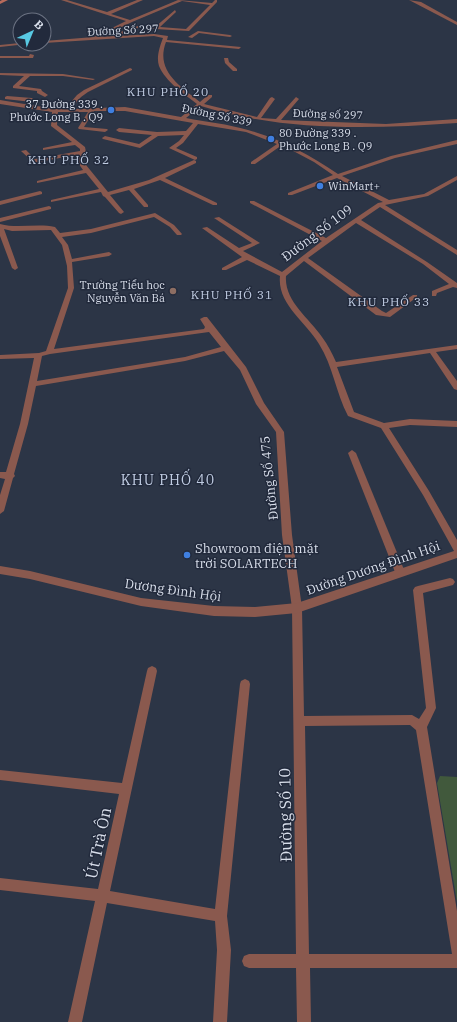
<svg xmlns="http://www.w3.org/2000/svg" width="457" height="1022" font-family="'IBM Plex Serif',serif">
  <style>
    .green { fill: #41593c }
    .lines { fill: none; stroke-linecap: round; stroke-linejoin: round }
    .minor { fill: #8a594e; fill-rule: evenodd }
    .tertiary { fill: #8a594e; fill-rule: evenodd }
    .secondary { fill: #b86b5b; fill-rule: evenodd }
    .shop-dot { fill: #3f7fe0; stroke: #222a3c; stroke-width: 1.5 }
    .education-dot { fill: #8d6e63; stroke: #222a3c; stroke-width: 1.5 }
    .labels { text-anchor: middle; dominant-baseline: central; stroke-width: 3; stroke-linejoin: round; paint-order: stroke }
    .far-street-label { font-size: 11px; fill: #d8deea; stroke: #222a3c }
    .far-poi-label { font-size: 11px; fill: #d8deea; stroke: #222a3c; text-anchor: end }
    .far-neighbourhood-label { font-size: 12px; letter-spacing: 1px; fill: #c0cce2; stroke: #222a3c }
    .street-label { font-size: 13px; fill: #d8deea; stroke: #222a3c }
    .poi-label { font-size: 13px; fill: #d8deea; stroke: #222a3c; text-anchor: start }
    .neighbourhood-label { font-size: 14px; letter-spacing: 1px; fill: #c0cce2; stroke: #222a3c }
    .near-street-label { font-size: 16px; fill: #d8deea; stroke: #222a3c }
  </style>
  <rect width="100%" height="100%" fill="#2c3546"/>
  <polygon class="green" points="440,776 457,777 457,902 437,783"/>
  <g class="lines">
    <g class="minor">
      <path d="M 61,0 L 67,0 L 107,12 L 137,0 L 143,0 L 111,14 L 130,20 L 178,0 L 212,3 L 215,0 L 217,0 L 217,2 L 189,31 L 138,28 L 117,36 L 154,34 L 168,36 L 167,40 L 241,47 L 239,49 L 166,42 C 155,71 180,86 200,102 L 208,95 L 212,95 L 212,97 L 204,104 L 257,117 L 270,98 L 272,97 L 275,99 L 261,118 L 276,119 L 296,97 L 299,99 L 281,120 L 386,124 L 457,119 L 457,123 C 371,129 284,132 201,106 L 186,118 C 206,122 228,124 248,130 C 281,139 310,155 338,174 L 391,156 L 457,140 L 457,144 L 395,158 L 342,176 L 389,200 L 424,194 L 457,176 L 457,180 L 428,196 L 385,205 L 457,250 L 457,255 L 380,207 L 361,220 L 427,262 L 457,283 L 457,288 L 453,287 L 437,293 L 436,296 L 432,296 L 432,291 L 449,284 L 423,264 L 356,223 L 308,258 L 382,311 L 386,313 L 413,295 L 417,295 L 417,297 L 390,317 L 376,315 L 304,261 L 286,276 C 284,301 309,318 322,337 C 328,345 332,353 336,362 L 457,345 L 457,349 L 436,352 L 457,381 L 457,390 L 454,389 L 430,353 L 337,367 L 354,412 L 384,423 L 410,419 L 457,421 L 457,427 L 410,425 L 389,428 L 429,491 L 457,540 L 457,552 L 454,551 L 423,495 L 381,428 L 348,416 C 336,393 333,366 319,344 C 306,322 277,304 280,276 L 247,260 L 226,270 L 222,270 L 222,268 L 242,257 L 202,228 L 207,227 L 239,248 L 252,243 L 214,218 L 219,217 L 260,243 L 243,251 L 282,272 L 322,241 L 250,203 L 250,201 L 254,201 L 326,238 L 378,203 L 383,202 L 337,178 L 292,195 L 288,195 L 288,193 L 333,175 L 314,162 L 282,145 L 255,164 L 251,164 L 251,162 L 277,144 L 246,132 L 198,124 L 183,143 L 176,148 L 197,157 L 197,159 L 195,160 L 169,148 L 179,141 L 184,135 L 158,136 L 140,148 L 103,139 L 102,138 L 105,136 L 139,144 L 152,135 L 119,132 L 116,130 L 119,128 L 157,132 L 186,131 L 193,123 L 125,111 L 94,111 L 84,127 L 107,129 L 108,130 L 105,132 L 79,129 L 78,128 L 88,112 L 58,112 L 57,125 L 85,147 L 86,152 L 80,157 L 82,160 L 108,192 L 149,180 L 194,160 L 196,161 L 196,163 L 165,178 L 217,203 L 217,205 L 213,205 L 160,180 L 134,189 L 148,205 L 148,207 L 144,207 L 129,190 L 110,195 L 124,212 L 121,214 L 119,213 L 105,197 L 103,196 L 101,192 L 51,202 L 51,200 L 99,189 L 86,173 L 37,183 L 37,181 L 83,170 L 74,157 L 75,155 L 34,163 L 21,151 L 26,150 L 35,159 L 80,151 L 80,149 L 75,145 L 43,150 L 43,148 L 72,142 L 51,126 L 52,112 L 0,104 L 0,100 L 55,109 L 65,109 L 77,95 L 84,90 L 130,68 L 132,69 L 132,70 L 88,92 L 81,97 L 71,109 L 125,107 L 181,117 L 197,104 C 184,94 165,81 159,66 C 156,57 160,46 163,38 L 154,36 L 44,43 L 44,41 L 94,37 L 126,21 ZM 182,1 L 210,5 L 186,29 L 160,27 L 176,12 L 175,10 L 155,27 L 138,26 L 114,34 L 115,36 L 101,37 L 132,22 Z"/>
      <polygon points="409,0 421,2 457,22 457,25"/>
      <polygon points="198,31 230,35 232,36 230,37 199,33 192,38 188,37"/>
      <polygon points="20,43 27,44 0,47 0,45"/>
      <polygon points="30,54 34,55 33,58 0,58 0,56 29,56"/>
      <polygon points="224,58 228,58 229,62 237,69 237,71 233,71 225,63"/>
      <polygon points="0,73 63,74 95,79 93,80 63,76 30,76 19,86 41,89 42,91 48,95 45,97 37,93 37,91 13,88 13,86 24,76 0,75"/>
      <polygon points="7,96 32,98 35,100 32,102 5,99 5,97"/>
      <polygon points="40,191 42,192 42,194 0,205 0,201"/>
      <polygon points="49,206 51,207 51,209 0,222 0,218"/>
      <path d="M 155,213 L 174,225 L 182,234 L 181,235 L 177,235 L 170,227 L 154,217 L 91,233 L 62,237 L 68,245 L 72,259 L 109,252 L 112,254 L 109,256 L 72,262 L 74,288 L 54,349 L 204,329 L 205,327 L 200,319 L 204,317 L 207,317 L 246,367 L 264,403 L 284,432 L 292,535 L 302,608 L 304,716 L 412,715 L 419,719 L 426,708 L 413,590 L 415,587 L 418,586 L 450,578 L 453,579 L 455,582 L 453,585 L 423,593 L 436,708 L 427,727 L 457,911 L 457,968 L 310,968 L 311,1022 L 297,1022 L 296,968 L 249,968 L 244,966 L 242,961 L 244,956 L 249,954 L 296,954 L 292,608 L 282,535 L 276,432 L 256,404 L 240,370 L 224,351 L 185,361 L 36,386 L 28,424 L 14,474 L 15,476 L 13,478 L 4,511 L 0,514 L 0,495 L 5,479 L 0,478 L 0,472 L 6,472 L 20,424 L 34,358 L 0,359 L 0,355 L 39,353 L 46,351 L 68,288 L 67,266 L 62,245 L 51,230 L 12,231 L 4,229 L 18,268 L 15,270 L 12,268 L 0,236 L 0,224 C 18,229 37,223 55,227 L 60,233 L 91,229 ZM 209,332 L 221,347 L 185,357 L 37,381 L 42,356 L 50,354 ZM 410,725 L 416,730 L 452,954 L 309,954 L 305,726 Z"/>
      <polygon points="352,450 356,453 405,572 403,575 397,575 395,572 348,453"/>
      <polygon points="152,666 156,668 157,671 110,891 215,909 240,684 241,681 245,679 249,681 250,684 227,916 231,950 227,1022 213,1022 217,950 215,921 107,903 82,1022 68,1022 95,901 0,890 0,878 98,889 119,794 0,780 0,770 122,783 147,671 148,668"/>
    </g>
    <polygon class="tertiary" points="457,550 457,558 297,613 255,617 214,616 141,606 30,579 0,574 0,566 30,571 141,598 214,606 255,607 297,603"/>
    <polygon class="secondary" points="2,0 8,0 0,4 0,1"/>
  </g>
  <g class="shop-dot">
    <circle cx="111" cy="110" r="4"/>
    <circle cx="271" cy="139" r="4"/>
    <circle cx="320" cy="186" r="4"/>
    <circle cx="187" cy="555" r="4"/>
  </g>
  <circle class="education-dot" cx="173" cy="291" r="4"/>
  <g class="labels">
    <g class="far-street-label">
      <text transform="translate(123 30) rotate(-3)">Đường Số 297</text>
      <text transform="translate(328 114) rotate(2)">Đường số 297</text>
      <text transform="translate(217 115) rotate(12)">Đường Số 339</text>
    </g>
    <g class="far-poi-label">
      <text x="103" y="104">37 Đường 339 .<tspan x="103" dy="13">Phước Long B . Q9</tspan></text>
      <text x="279" y="133" text-anchor="start">80 Đường 339 .<tspan x="279" dy="13">Phước Long B . Q9</tspan></text>
      <text x="328" y="186" text-anchor="start">WinMart+</text>
      <text x="165" y="285">Trường Tiểu học<tspan x="165" dy="13">Nguyễn Văn Bá</tspan></text>
    </g>
    <g class="far-neighbourhood-label">
      <text x="168" y="91">KHU PHỐ 20</text>
      <text x="69" y="159">KHU PHỐ 32</text>
      <text x="232" y="294">KHU PHỐ 31</text>
      <text x="389" y="301">KHU PHỐ 33</text>
    </g>
    <g class="street-label">
      <text transform="translate(317 233) rotate(-37)">Đường Số 109</text>
      <text transform="translate(269 478) rotate(-96)">Đường Số 475</text>
      <text transform="translate(373 568) rotate(-19)">Đường Dương Đình Hội</text>
      <text transform="translate(173 590) rotate(8)">Dương Đình Hội</text>
    </g>
    <g class="poi-label">
      <text x="195" y="548">Showroom điện mặt<tspan x="195" dy="15">trời SOLARTECH</tspan></text>
    </g>
    <g class="neighbourhood-label">
      <text x="168" y="480">KHU PHỐ 40</text>
    </g>
    <g class="near-street-label">
      <text transform="translate(285 815) rotate(-91)">Đường Số 10</text>
      <text transform="translate(98 843) rotate(-78)">Út Trà Ôn</text>
    </g>
  </g>
  <g transform="translate(32 32) rotate(44)"><circle r="19" fill="#222a3c" stroke="#6b7282"/>
  <path d="M0-3L7 15L0 10L-7 15Z" fill="#58c9e3"/>
  <text y="-6" font-size="11" font-weight="bold" text-anchor="middle" fill="#d8deea">B</text>
  </g>
</svg>
